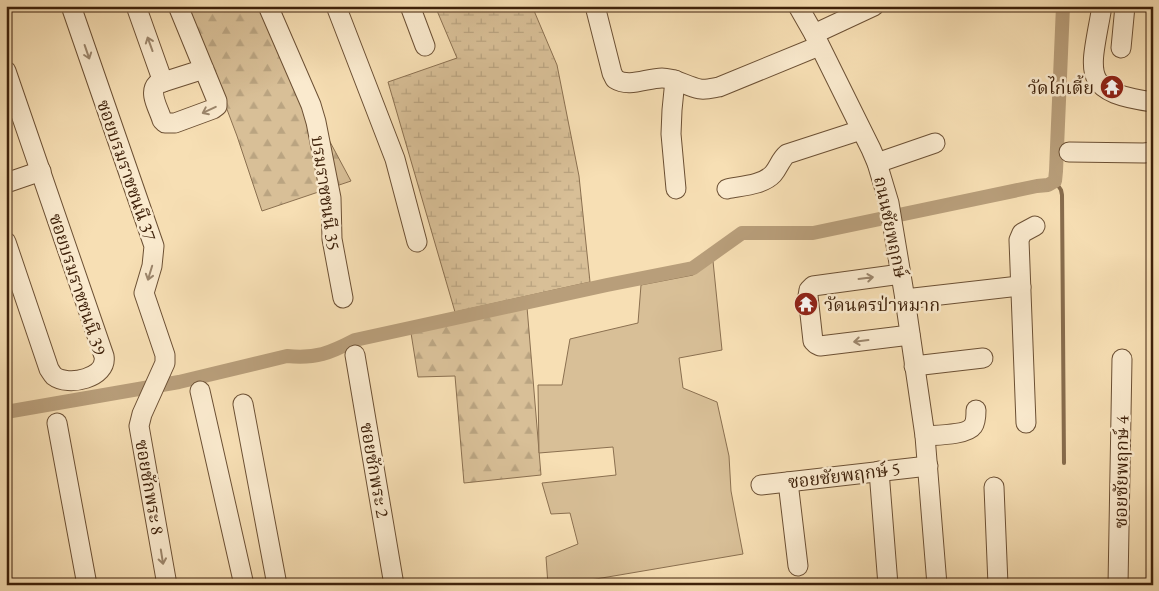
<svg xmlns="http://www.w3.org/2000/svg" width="1159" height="591" font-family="'EB Garamond','Noto Serif Thai',serif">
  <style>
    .forest { fill: url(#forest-firs); stroke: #8b7050 }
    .wetland { fill: url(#wetland-marsh); stroke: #8b7050 }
    .garden { fill: #d8bf97; stroke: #8b7050 }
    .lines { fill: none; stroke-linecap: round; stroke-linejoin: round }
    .stream { stroke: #876c4d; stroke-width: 4 }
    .canal { stroke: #b89e7a; stroke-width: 14 }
    .minor-casing { stroke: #6c5034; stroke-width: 21 }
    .minor { stroke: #faeace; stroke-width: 19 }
    .oneway { stroke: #9c866c }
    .labels { text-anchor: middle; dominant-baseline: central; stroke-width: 5; stroke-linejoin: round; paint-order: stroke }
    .poi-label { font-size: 18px; fill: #3e210a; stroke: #faeace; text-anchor: end }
    .street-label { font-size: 18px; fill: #3e210a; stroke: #faeace }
  </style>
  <defs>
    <pattern id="forest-firs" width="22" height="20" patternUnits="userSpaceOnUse" patternTransform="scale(1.25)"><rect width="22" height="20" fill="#d8bf97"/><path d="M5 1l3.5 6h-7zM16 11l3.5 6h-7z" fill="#baa481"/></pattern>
    <pattern id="wetland-marsh" width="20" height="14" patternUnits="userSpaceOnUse" patternTransform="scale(1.25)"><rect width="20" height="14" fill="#d8bf97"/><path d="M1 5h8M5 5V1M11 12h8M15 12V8" fill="none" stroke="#baa481"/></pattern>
  </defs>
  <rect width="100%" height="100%" fill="#f7dfb4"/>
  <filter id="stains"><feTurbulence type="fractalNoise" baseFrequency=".004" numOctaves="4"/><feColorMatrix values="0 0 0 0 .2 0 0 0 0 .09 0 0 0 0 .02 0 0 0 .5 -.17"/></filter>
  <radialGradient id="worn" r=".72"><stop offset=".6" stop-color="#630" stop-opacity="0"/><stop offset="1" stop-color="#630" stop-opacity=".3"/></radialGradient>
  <g class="forest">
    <polygon points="188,6 279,6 329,140 351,181 262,211 237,136"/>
    <polygon points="527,307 541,475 464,483 455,376 418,377 411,333"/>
  </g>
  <polygon class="wetland" points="435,6 532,6 557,65 579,176 590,282 455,312 388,82 457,58"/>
  <polygon class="garden" points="713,261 722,350 679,358 683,388 717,402 729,456 731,491 743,554 590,580 590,585 548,585 546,557 578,544 570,513 551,514 542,483 616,475 613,447 539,453 538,385 562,385 570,339 638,323 641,285 693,275"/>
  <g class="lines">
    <polyline class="stream" points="1055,181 1061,190 1062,195 1064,463"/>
    <path class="canal" d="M 6,412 L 179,382 L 287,356 C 316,359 330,353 355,340 L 607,285 L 693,268 L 742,233 L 813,233 L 1037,186 L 1048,185 L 1055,181 L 1056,171 L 1063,6"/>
    <g class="minor-casing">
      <g id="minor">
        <polyline points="71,6 154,246 152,266 144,293 165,355 165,363 142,414 139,426 167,585"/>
        <polyline points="136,6 163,82"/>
        <path d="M 178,6 L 217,101 L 217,106 L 213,109 L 175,123 L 165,123 L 162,120 C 159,109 148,93 157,84 L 204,69"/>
        <polyline points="268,6 311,105 316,122 331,198 332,239 343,298"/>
        <polyline points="336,6 395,159 417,242"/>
        <polyline points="410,6 425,46"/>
        <path d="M 595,6 L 612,73 L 615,79 C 629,88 647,78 662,78 C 675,78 686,86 700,89 C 706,90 713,88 719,87 L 819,46"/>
        <polyline points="798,6 814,34 871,149 877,163 889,203 905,299 925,436 937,585"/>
        <path d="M 1101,12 C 1090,74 1080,92 1153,102"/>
        <polyline points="814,34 874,6"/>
        <polyline points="1121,48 1125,6"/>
        <path d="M 6,71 L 104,356 C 108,378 68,387 54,376 C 52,374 51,372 49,369 L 6,242"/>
        <polyline points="675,80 672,110 671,134 676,189"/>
        <polyline points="1069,152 1144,153 1153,152"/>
        <polyline points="877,163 935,143"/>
        <polyline points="6,183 41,171"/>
        <path d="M 727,189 C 741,186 763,185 773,174 C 779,167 780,160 787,154 L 861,130"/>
        <polyline points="901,274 813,286 809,290 808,296 813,341 816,344 820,346 910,335"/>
        <polyline points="905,299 1019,286 1021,287"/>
        <polyline points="355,355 394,585"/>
        <polyline points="914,366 983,358"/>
        <polyline points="200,391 244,585"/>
        <polyline points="243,404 277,585"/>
        <polyline points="57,423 87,585"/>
        <polyline points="1026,423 1019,240 1022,233 1035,226"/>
        <path d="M 925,436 C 936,435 967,435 973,426 C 976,422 976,415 976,410"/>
        <polyline points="879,471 888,585"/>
        <polyline points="788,482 798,566"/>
        <polyline points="761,485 928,466"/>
        <polyline points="994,487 998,585"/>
        <polyline points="1118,585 1122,359"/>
      </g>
    </g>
    <use href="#minor" class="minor"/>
  </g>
  <defs><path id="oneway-shaft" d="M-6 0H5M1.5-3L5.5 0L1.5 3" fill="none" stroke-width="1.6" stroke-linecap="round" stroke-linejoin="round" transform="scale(1.25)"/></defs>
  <g class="oneway">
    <use href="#oneway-shaft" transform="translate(150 44) rotate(-110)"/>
    <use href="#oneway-shaft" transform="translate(87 52) rotate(71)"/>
    <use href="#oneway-shaft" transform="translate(209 110) rotate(155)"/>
    <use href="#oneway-shaft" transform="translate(150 273) rotate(107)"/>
    <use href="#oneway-shaft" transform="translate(866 278) rotate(-7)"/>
    <use href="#oneway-shaft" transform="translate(861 341) rotate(173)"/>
    <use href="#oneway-shaft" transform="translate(162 557) rotate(81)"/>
  </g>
  <defs>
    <g id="temple-disc" transform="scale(1.25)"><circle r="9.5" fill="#8f2418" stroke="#faeace"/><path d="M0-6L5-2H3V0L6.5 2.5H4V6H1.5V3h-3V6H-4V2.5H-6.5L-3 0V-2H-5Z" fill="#fff"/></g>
  </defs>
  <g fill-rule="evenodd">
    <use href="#temple-disc" x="1112" y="87"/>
    <use href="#temple-disc" x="806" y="304"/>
  </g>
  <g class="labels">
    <g class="poi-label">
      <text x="1094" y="87">วัดไก่เตี้ย</text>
      <text x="824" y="304" text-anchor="start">วัดนครป่าหมาก</text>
    </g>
    <g class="street-label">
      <text transform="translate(127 170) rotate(71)">ซอยบรมราชชนนี 37</text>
      <text transform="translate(326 193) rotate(82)">บรมราชชนนี 35</text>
      <text transform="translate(891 227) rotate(78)">ถนนชัยพฤกษ์</text>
      <text transform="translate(78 284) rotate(72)">ซอยบรมราชชนนี 39</text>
      <text transform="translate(375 470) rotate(80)">ซอยชักพระ 2</text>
      <text transform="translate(1121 472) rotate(-89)">ซอยชัยพฤกษ์ 4</text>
      <text transform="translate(844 475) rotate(-7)">ซอยชัยพฤกษ์ 5</text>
      <text transform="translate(150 487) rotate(80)">ซอยชักพระ 8</text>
    </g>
  </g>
  <rect width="1159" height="591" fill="none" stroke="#f7dfb4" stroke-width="25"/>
  <rect x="8" y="8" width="1144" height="576" fill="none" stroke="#3e210a" stroke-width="2.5"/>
  <rect x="12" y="12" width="1134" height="566" fill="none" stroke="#3e210a"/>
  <rect width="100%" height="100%" filter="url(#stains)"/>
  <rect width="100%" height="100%" fill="url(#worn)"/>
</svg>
